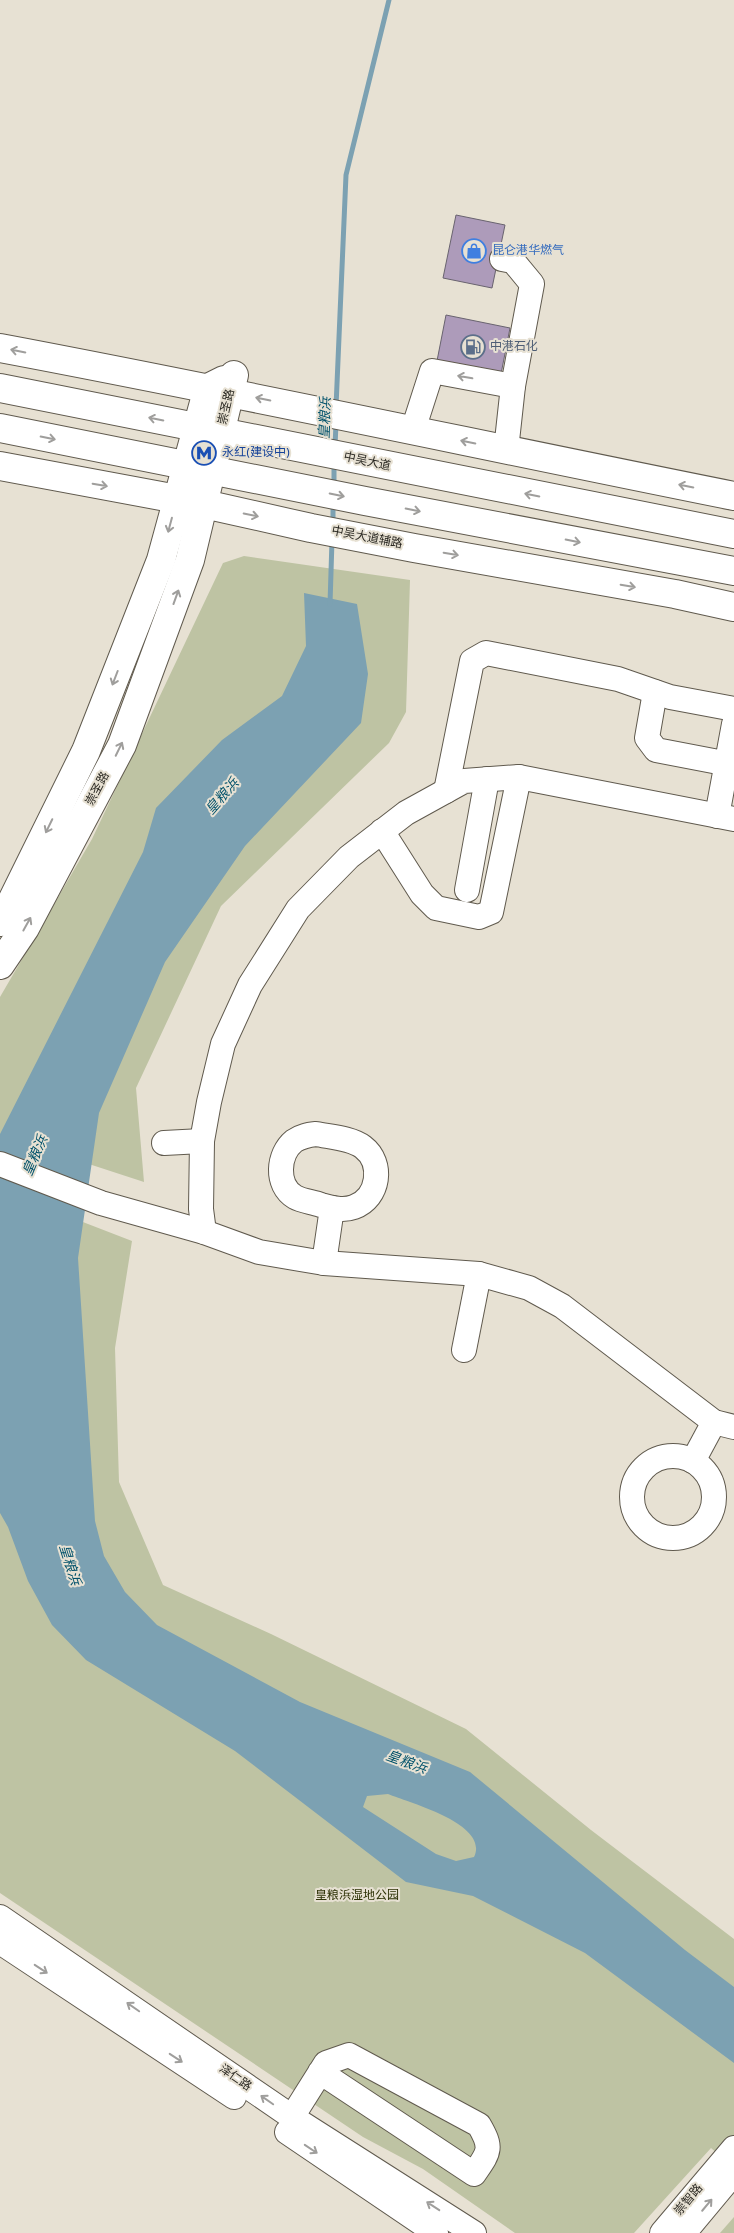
<svg xmlns="http://www.w3.org/2000/svg" width="734" height="2233" font-family="Overpass,'Noto Sans SC',sans-serif">
  <style>
    .green { fill: #bec3a3 }
    .water { fill: #7ca1b2; fill-rule: evenodd }
    .lines { fill: none; stroke-linecap: round; stroke-linejoin: round }
    .stream { stroke: #7ca1b2; stroke-width: 5 }
    .building { fill: #ad9bba; stroke: #69636f }
    .minor-casing { stroke: #605a4e; stroke-width: 26 }
    .major-casing { stroke: #605a4e; stroke-width: 30 }
    .minor { stroke: #fff; stroke-width: 24 }
    .major { stroke: #fff; stroke-width: 28 }
    .oneway { stroke: #9f9e9c }
    .labels { text-anchor: middle; dominant-baseline: central; stroke-width: 4; stroke-linejoin: round; paint-order: stroke }
    .shop-label { font-size: 12px; fill: #366cbe; stroke: #e7e1d3; text-anchor: start }
    .service-label { font-size: 12px; fill: #4e5e75; stroke: #e7e1d3; text-anchor: start }
    .street-label { font-size: 12px; fill: #2a2822; stroke: #e7e1d3 }
    .transit-label { font-size: 12px; fill: #164399; stroke: #e7e1d3; text-anchor: start }
    .park-label { font-size: 12px; fill: #2d3105; stroke: #e7e1d3 }
    .water-label { font-size: 14px; font-style: italic; fill: #02526b; stroke: #e7e1d3 }
  </style>
  <rect width="100%" height="100%" fill="#e7e1d3"/>
  <g class="green">
    <polygon points="244,556 410,580 406,712 389,743 221,906 136,1088 144,1182 0,1135 0,997 92,839 223,563"/>
    <polygon points="0,1190 132,1241 115,1348 119,1482 163,1585 271,1634 466,1729 591,1830 734,1939 734,2168 711,2148 634,2233 515,2233 423,2169 363,2137 0,1893"/>
    <polygon points="734,2217 734,2233 720,2233"/>
  </g>
  <path class="water" d="M 304,593 L 357,604 L 368,674 L 361,723 L 245,846 L 165,962 L 99,1113 L 78,1258 L 95,1521 L 104,1556 L 125,1592 L 157,1625 L 300,1702 L 470,1772 L 685,1950 L 734,1987 L 734,2063 L 585,1953 L 473,1896 L 406,1882 L 235,1751 L 86,1660 L 52,1625 L 28,1581 L 8,1527 L 0,1513 L 0,1134 L 143,852 L 156,808 L 222,740 L 282,696 L 306,646 ZM 388,1794 C 410,1803 490,1824 474,1857 L 456,1861 L 436,1854 L 363,1807 L 367,1796 Z"/>
  <g class="lines">
    <g class="stream">
      <polyline points="336,407 346,175 389,0"/>
      <polyline points="335,447 336,423"/>
      <polyline points="334,487 334,463"/>
      <polyline points="333,524 333,503"/>
      <polyline points="330,604 332,540"/>
    </g>
  </g>
  <g class="building">
    <polygon points="456,215 505,225 492,288 443,278"/>
    <polygon points="446,315 510,328 500,379 436,366"/>
  </g>
  <g class="lines">
    <g class="minor-casing">
      <g id="minor">
        <polyline points="502,259 513,261 532,284 513,386 506,450"/>
        <polyline points="413,430 432,371 513,386"/>
        <polyline points="655,692 647,738 656,750 734,765"/>
        <polyline points="446,791 472,661 486,653 618,679 670,697 734,709"/>
        <polyline points="717,816 734,724"/>
        <polyline points="382,831 422,894 436,908 479,917 491,912 519,777"/>
        <polyline points="467,890 487,779"/>
        <path d="M 316,1134 C 331,1137 351,1138 363,1147 C 384,1163 379,1198 354,1207 C 343,1211 332,1208 321,1205 C 313,1202 302,1201 295,1197 C 275,1185 278,1154 294,1141 C 301,1136 308,1135 316,1134 Z"/>
        <polyline points="164,1143 202,1141"/>
        <polyline points="0,1164 101,1203 204,1232 259,1252 324,1263 479,1274 529,1288 562,1306 714,1422 734,1427"/>
        <polyline points="204,1232 201,1209 202,1141 209,1102 223,1044 250,985 298,909 349,857 406,813 464,781 519,777 734,819"/>
        <polyline points="324,1263 332,1208"/>
        <polyline points="464,1350 479,1274"/>
        <circle cx="673" cy="1497" r="41"/>
        <polyline points="693,1461 714,1422"/>
        <polyline points="0,1917 292,2117 474,2233"/>
        <polyline points="0,1942 234,2097"/>
        <path d="M 292,2117 L 326,2063 L 349,2055 L 479,2125 C 493,2149 489,2152 474,2174 L 320,2072"/>
        <polyline points="287,2132 436,2233"/>
        <polyline points="662,2233 734,2148"/>
        <polyline points="684,2233 734,2173"/>
      </g>
    </g>
    <g class="major-casing">
      <g id="major">
        <path d="M 0,348 C 245,394 489,447 734,496"/>
        <polyline points="0,388 734,534"/>
        <polyline points="0,428 365,501 734,571"/>
        <polyline points="0,466 204,504 311,528 414,548 675,594 734,607"/>
        <polyline points="0,922 7,911 86,751 161,560 208,388 224,380"/>
        <polyline points="0,965 25,928 122,745 190,560 234,375"/>
      </g>
    </g>
    <use href="#minor" class="minor"/>
    <use href="#major" class="major"/>
  </g>
  <defs><path id="oneway-shaft" d="M-6 0H5M1.5-3L5.5 0L1.5 3" fill="none" stroke-width="1.6" stroke-linecap="round" stroke-linejoin="round" transform="scale(1.25)"/></defs>
  <g class="oneway">
    <use href="#oneway-shaft" transform="translate(18 351) rotate(-169)"/>
    <use href="#oneway-shaft" transform="translate(465 377) rotate(-170)"/>
    <use href="#oneway-shaft" transform="translate(263 399) rotate(-168)"/>
    <use href="#oneway-shaft" transform="translate(156 419) rotate(-169)"/>
    <use href="#oneway-shaft" transform="translate(48 438) rotate(11)"/>
    <use href="#oneway-shaft" transform="translate(468 442) rotate(-168)"/>
    <use href="#oneway-shaft" transform="translate(100 485) rotate(10)"/>
    <use href="#oneway-shaft" transform="translate(686 486) rotate(-169)"/>
    <use href="#oneway-shaft" transform="translate(337 495) rotate(12)"/>
    <use href="#oneway-shaft" transform="translate(532 495) rotate(-169)"/>
    <use href="#oneway-shaft" transform="translate(413 510) rotate(11)"/>
    <use href="#oneway-shaft" transform="translate(251 515) rotate(12)"/>
    <use href="#oneway-shaft" transform="translate(170 525) rotate(105)"/>
    <use href="#oneway-shaft" transform="translate(573 541) rotate(11)"/>
    <use href="#oneway-shaft" transform="translate(451 554) rotate(10)"/>
    <use href="#oneway-shaft" transform="translate(628 586) rotate(10)"/>
    <use href="#oneway-shaft" transform="translate(176 597) rotate(-70)"/>
    <use href="#oneway-shaft" transform="translate(115 678) rotate(111)"/>
    <use href="#oneway-shaft" transform="translate(119 749) rotate(-64)"/>
    <use href="#oneway-shaft" transform="translate(49 826) rotate(116)"/>
    <use href="#oneway-shaft" transform="translate(27 924) rotate(-61)"/>
    <use href="#oneway-shaft" transform="translate(41 1969) rotate(33)"/>
    <use href="#oneway-shaft" transform="translate(133 2007) rotate(-145)"/>
    <use href="#oneway-shaft" transform="translate(176 2058) rotate(33)"/>
    <use href="#oneway-shaft" transform="translate(267 2100) rotate(-145)"/>
    <use href="#oneway-shaft" transform="translate(311 2149) rotate(34)"/>
    <use href="#oneway-shaft" transform="translate(707 2205) rotate(-50)"/>
    <use href="#oneway-shaft" transform="translate(433 2206) rotate(-147)"/>
  </g>
  <defs>
    <g id="shop-ring" transform="scale(1.25)"><circle r="9.5" fill="#e7e1d3" stroke="#3f7fe0" stroke-width="1.5"/><path d="M-5-2.5h2.3a2.7 3.5 0 0 1 5.4 0H5L5.5 6h-11ZM-1.5-2.5h3a1.5 2.3 0 0 0-3 0Z" fill="#3f7fe0"/></g>
    <g id="fuel-ring" transform="scale(1.25)"><circle r="9.5" fill="#e7e1d3" stroke="#5c6f8a" stroke-width="1.5"/><path d="M-5.5-6h7V0h2V4h1.3V-2.5L3-4.5l.8-.8L6-3V5H2.5V1h-1V6h-7ZM-4.2-4.7v3.2H.2V-4.7Z" fill="#5c6f8a"/></g>
    <g id="metro-ring" transform="scale(1.25)"><circle r="9.5" fill="#e7e1d3" stroke="#1a4fb4" stroke-width="1.5"/><path d="M-5.5 5V-5H-3L0 0L3-5H5.5V5H3V-.5L0 4L-3-.5V5Z" fill="#1a4fb4"/></g>
  </defs>
  <g fill-rule="evenodd">
    <use href="#shop-ring" x="474" y="251"/>
    <use href="#fuel-ring" x="473" y="347"/>
    <use href="#metro-ring" x="204" y="453"/>
  </g>
  <g class="labels">
    <g class="shop-label">
      <text x="492" y="251">昆仑港华燃气</text>
    </g>
    <g class="service-label">
      <text x="490" y="347">中港石化</text>
    </g>
    <g class="street-label">
      <text transform="translate(227 407) rotate(-77)">崇圣路</text>
      <text transform="translate(367 462) rotate(12)">中吴大道</text>
      <text transform="translate(367 538) rotate(11)">中吴大道辅路</text>
      <text transform="translate(98 789) rotate(-62)">崇圣路</text>
      <text transform="translate(235 2078) rotate(35)">泽仁路</text>
      <text transform="translate(689 2200) rotate(-50)">崇智路</text>
    </g>
    <g class="transit-label">
      <text x="222" y="453">永红(建设中)</text>
    </g>
    <g class="park-label">
      <text x="357" y="1896">皇粮浜湿地公园</text>
    </g>
    <g class="water-label">
      <text transform="translate(326 418) rotate(-88)">皇粮浜</text>
      <text transform="translate(223 797) rotate(-49)">皇粮浜</text>
      <text transform="translate(36 1156) rotate(-67)">皇粮浜</text>
      <text transform="translate(69 1565) rotate(73)">皇粮浜</text>
      <text transform="translate(406 1763) rotate(20)">皇粮浜</text>
    </g>
  </g>
</svg>
